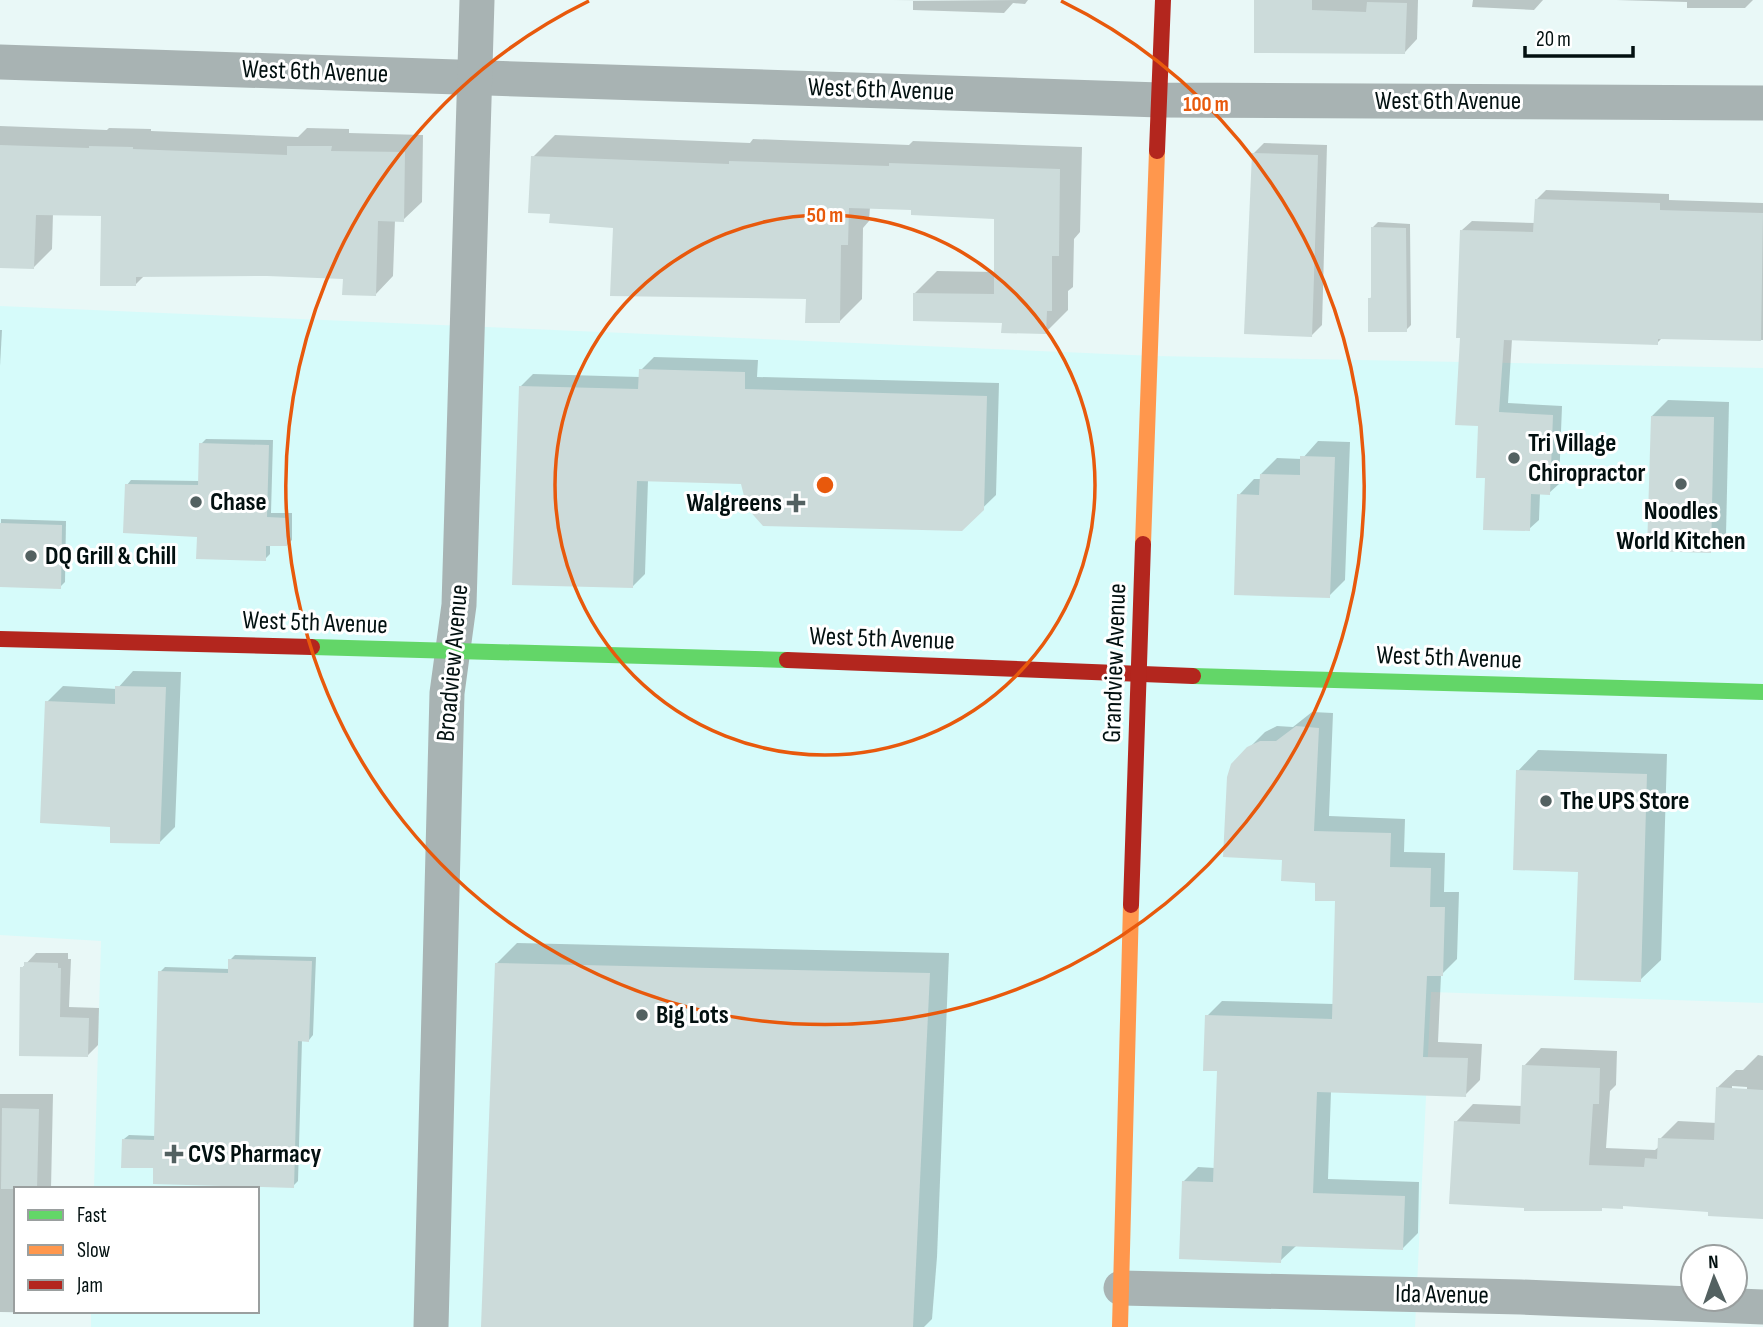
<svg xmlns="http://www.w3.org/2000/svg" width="1763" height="1327" font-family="'Sofia Sans Condensed',sans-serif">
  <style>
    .built { fill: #d6fbfa }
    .shadow { fill: #0003; fill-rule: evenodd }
    .building { fill: #ccdbda }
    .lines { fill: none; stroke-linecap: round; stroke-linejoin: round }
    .street { stroke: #a8b3b3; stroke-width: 35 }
    .fast { stroke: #63d668; stroke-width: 16 }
    .slow { stroke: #ff974d; stroke-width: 16 }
    .jam { stroke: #b3261e; stroke-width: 16 }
    .ring { fill: none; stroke: #e8590c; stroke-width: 3.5 }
    .poi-dot { fill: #536161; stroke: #fff; stroke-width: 2.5 }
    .labels { text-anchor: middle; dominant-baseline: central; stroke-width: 6; stroke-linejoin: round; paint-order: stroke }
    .street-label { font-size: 26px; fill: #021010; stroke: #fff }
    .poi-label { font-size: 26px; font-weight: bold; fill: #021010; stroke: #fff; text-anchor: start }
    .centre { fill: #e8590c; stroke: #fff; stroke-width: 3.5 }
    .ring-label { font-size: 21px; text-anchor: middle; font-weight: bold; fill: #e8590c; stroke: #fff; stroke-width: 6; stroke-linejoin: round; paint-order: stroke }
  </style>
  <rect width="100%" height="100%" fill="#e9f8f7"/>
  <polygon class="built" points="0,306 1155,356 1763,368 1763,1003 1431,992 1415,1327 91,1327 91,1311 257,1311 257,1189 94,1189 101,941 0,935"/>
  <g class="shadow">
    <polygon points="1028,0 1025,4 1013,3 1004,13 913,10 913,1 892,1"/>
    <polygon points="1256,0 1418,0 1417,39 1405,52"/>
    <polygon points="1473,0 1543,0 1534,10 1472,7"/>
    <polygon points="1616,0 1753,0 1745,8 1687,8 1687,2"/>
    <polygon points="0,126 107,130 109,128 151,129 151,131 298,137 307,128 349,129 349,133 423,135 422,202 403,220 395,220 393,276 375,295 344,278 267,275 144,276 135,285 103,214 53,213 52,249 34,267 0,267"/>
    <polygon points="555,135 750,143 753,139 909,145 913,141 1082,147 1080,232 1074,239 1073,287 1068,291 1068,310 1046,332 1003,321 915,293 937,271 996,272 996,217 913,208 870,207 869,221 863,228 862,299 840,321 807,298 614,226 551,212 533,157"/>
    <polygon points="1264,143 1327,145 1322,325 1312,335 1253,154"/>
    <polygon points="1546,190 1669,194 1669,200 1763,203 1763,340 1663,337 1657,343 1512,339 1508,403 1562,406 1559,484 1549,493 1540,493 1539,520 1529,529 1487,477 1480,424 1461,337 1462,230 1472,221 1535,223 1536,200"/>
    <polygon points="1378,222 1410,224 1411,325 1406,330 1369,299 1373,296 1373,227"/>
    <polygon points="0,330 2,330 0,366"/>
    <polygon points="654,357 758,360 757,377 999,383 996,495 961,529 743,482 648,480 645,574 632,587 520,387 533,374 640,377 641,370"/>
    <polygon points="1668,400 1729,402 1726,535 1710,551 1652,416"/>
    <polygon points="206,439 273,440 271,513 292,513 292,540 287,545 270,544 270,554 265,559 198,535 127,485 131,480 200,481 201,444"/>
    <polygon points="1318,441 1350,442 1345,580 1329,596 1239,495 1254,479 1261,479 1261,474 1277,458 1302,459"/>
    <polygon points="1,519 66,521 65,582 60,587 0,586"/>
    <polygon points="133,671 181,672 175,827 159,843 112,825 47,702 63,686 117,689"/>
    <polygon points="1312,712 1333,713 1329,816 1405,819 1404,852 1445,853 1444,892 1459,892 1457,959 1441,975 1438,1042 1482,1044 1480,1080 1465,1095 1331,1091 1328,1179 1419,1182 1418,1233 1403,1248 1296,1246 1280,1261 1183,1182 1198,1167 1215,1168 1219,1069 1207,1016 1222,1001 1334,1004 1337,899 1317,881 1284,858 1232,765 1265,732 1277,726 1293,727"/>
    <polygon points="1538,750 1667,754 1661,960 1640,980 1580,870 1518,771"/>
    <polygon points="517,943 949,953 937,1257 932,1319 924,1327 483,1327 496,964"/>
    <polygon points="36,953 68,953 68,959 71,959 69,1007 99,1008 98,1045 88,1055 22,968"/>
    <polygon points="235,955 316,957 313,1035 309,1040 302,1040 298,1181 293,1186 155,1167 124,1139 129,1135 156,1136 160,972 165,967 230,969 230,960"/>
    <path d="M 1541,1048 L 1617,1051 L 1616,1085 L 1610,1091 L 1606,1148 L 1655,1150 L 1660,1146 L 1660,1139 L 1678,1121 L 1717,1123 L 1718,1087 L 1736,1070 L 1743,1070 L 1758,1055 L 1763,1056 L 1763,1217 L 1710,1210 L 1625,1204 L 1622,1207 L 1604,1206 L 1601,1209 L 1456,1122 L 1473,1104 L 1523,1106 L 1524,1066 ZM 1732,1086 L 1747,1087 L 1747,1091 L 1732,1090 Z"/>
    <polygon points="0,1094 53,1094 51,1189 16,1189 16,1311 61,1311 59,1313 0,1312"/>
  </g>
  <g class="building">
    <polygon points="1254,0 1312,0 1312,10 1366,12 1367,2 1407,3 1405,54 1254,53"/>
    <polygon points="0,145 89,148 89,146 133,147 133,149 287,155 287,146 332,146 331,151 405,152 404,222 378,221 376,296 342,295 343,279 267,276 136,277 136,286 100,286 101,216 36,215 34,269 0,268"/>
    <polygon points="1252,153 1318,155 1312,337 1244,334"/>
    <polygon points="531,156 729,164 729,161 889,166 889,163 1060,169 1059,256 1052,256 1052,311 1047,311 1046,334 1001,333 1002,323 913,321 913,293 994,294 994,219 911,215 911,210 849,208 848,245 841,245 840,323 805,323 806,299 610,296 613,228 549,223 550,214 528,213"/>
    <polygon points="1535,199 1660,203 1660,210 1763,213 1761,341 1658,339 1658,345 1504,340 1499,412 1553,415 1550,495 1531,494 1530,531 1483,530 1485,478 1476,478 1478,426 1455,425 1460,338 1456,338 1460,230 1533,232"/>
    <polygon points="1371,227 1406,228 1407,332 1368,332 1368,298 1371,298"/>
    <polygon points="639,369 745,372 745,389 987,396 984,510 962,531 763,526 747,508 741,484 637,481 633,588 512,585 519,386 638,389"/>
    <polygon points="1651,416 1714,417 1711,553 1647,551"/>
    <polygon points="199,443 269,445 267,517 288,518 287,546 266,546 266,561 196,559 197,537 123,533 125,484 198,485"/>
    <polygon points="1300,456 1335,457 1330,598 1234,595 1237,494 1259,495 1260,474 1300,475"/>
    <polygon points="0,523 62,525 61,589 0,587"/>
    <polygon points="115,686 166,687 160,844 110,843 110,827 40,823 45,701 115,704"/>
    <polygon points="1296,726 1319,728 1314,831 1391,833 1390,867 1431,868 1430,907 1445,907 1443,976 1427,976 1423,1057 1468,1058 1466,1097 1317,1092 1313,1193 1405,1196 1403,1250 1282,1246 1281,1263 1179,1259 1182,1181 1213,1182 1217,1071 1203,1071 1205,1015 1332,1019 1335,901 1315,901 1315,883 1281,881 1282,860 1223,857 1227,777 1231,764 1247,747 1260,741 1276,741"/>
    <polygon points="1516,770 1647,774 1641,982 1574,980 1578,872 1513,870"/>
    <polygon points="228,959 312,961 309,1042 298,1041 294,1188 153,1184 153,1168 121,1168 122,1139 154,1140 158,971 228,973"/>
    <polygon points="24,962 58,963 58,968 61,968 60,1017 89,1018 88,1057 19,1056 20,967 24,967"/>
    <polygon points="495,963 930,973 913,1327 481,1327"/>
    <polygon points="1522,1065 1600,1068 1599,1104 1593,1104 1589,1165 1644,1167 1645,1158 1657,1159 1658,1138 1714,1140 1716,1087 1763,1090 1763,1219 1708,1216 1708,1212 1623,1206 1623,1209 1602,1208 1602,1211 1524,1211 1524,1208 1449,1204 1454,1121 1520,1124"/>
    <polygon points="2,1108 39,1109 37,1189 1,1189"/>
  </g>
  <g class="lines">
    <g class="street">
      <polyline points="0,62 1160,100 1763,103"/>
      <polyline points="1121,1288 1521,1297 1763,1307"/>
      <polyline points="431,1327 447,693 459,605 477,0"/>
    </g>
    <g class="fast">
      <polyline points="312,647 787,660"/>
      <polyline points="1193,676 1763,692"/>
    </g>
    <g class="slow">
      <polyline points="1143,544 1157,151"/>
      <polyline points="1120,1327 1131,905"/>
    </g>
    <g class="jam">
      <polyline points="1157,151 1163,0"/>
      <polyline points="0,639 312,647"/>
      <polyline points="787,660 1193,676"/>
      <polyline points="1131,905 1143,544"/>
    </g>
  </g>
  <g class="ring">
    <circle cx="825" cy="485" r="270"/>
    <path d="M1061 1A539 539 0 1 1 589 1"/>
  </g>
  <g class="poi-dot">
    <circle cx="1514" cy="458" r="7"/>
    <circle cx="1681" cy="484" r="7"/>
    <circle cx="196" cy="502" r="7"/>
    <path d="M792.5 492.5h7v7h7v7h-7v7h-7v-7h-7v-7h7z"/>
    <circle cx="31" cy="556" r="7"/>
    <circle cx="1546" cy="801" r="7"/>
    <circle cx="642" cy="1015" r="7"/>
    <path d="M170.5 1143.5h7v7h7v7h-7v7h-7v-7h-7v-7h7z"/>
  </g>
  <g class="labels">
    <g class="street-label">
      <text transform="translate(315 72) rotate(2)">West 6th Avenue</text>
      <text transform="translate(881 90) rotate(2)">West 6th Avenue</text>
      <text x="1448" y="101">West 6th Avenue</text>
      <text transform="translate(315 623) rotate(2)">West 5th Avenue</text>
      <text transform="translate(882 639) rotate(2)">West 5th Avenue</text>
      <text transform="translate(1449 658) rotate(2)">West 5th Avenue</text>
      <text transform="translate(453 663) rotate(-85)">Broadview Avenue</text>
      <text transform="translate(1115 663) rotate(-88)">Grandview Avenue</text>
      <text transform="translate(1442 1295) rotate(1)">Ida Avenue</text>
    </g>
    <g class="poi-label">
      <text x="1528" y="443">Tri Village<tspan x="1528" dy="30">Chiropractor</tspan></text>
      <text x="210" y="502">Chase</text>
      <text x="782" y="503" text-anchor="end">Walgreens</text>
      <text x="1681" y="511" text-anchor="middle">Noodles<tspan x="1681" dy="30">World Kitchen</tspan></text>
      <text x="45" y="556">DQ Grill &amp; Chill</text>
      <text x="1560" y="801">The UPS Store</text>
      <text x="656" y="1015">Big Lots</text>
      <text x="188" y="1154">CVS Pharmacy</text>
    </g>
  </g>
  <circle cx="825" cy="485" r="10" class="centre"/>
  <g class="ring-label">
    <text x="1206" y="111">100 m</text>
    <text x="825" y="222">50 m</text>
  </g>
  <rect x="14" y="1187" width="245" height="126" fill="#ffffff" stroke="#9a9f9f" stroke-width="2"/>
  <rect x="28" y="1210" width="35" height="10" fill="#63d668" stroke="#9a9f9f" stroke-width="2"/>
  <text x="77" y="1222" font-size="21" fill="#021010">Fast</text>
  <rect x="28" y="1245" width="35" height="10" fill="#ff974d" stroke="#9a9f9f" stroke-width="2"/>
  <text x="77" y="1257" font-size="21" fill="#021010">Slow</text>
  <rect x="28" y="1280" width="35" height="10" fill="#b3261e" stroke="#9a9f9f" stroke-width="2"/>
  <text x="77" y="1292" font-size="21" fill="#021010">Jam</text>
  <g transform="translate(1714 1278) rotate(358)"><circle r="33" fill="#ffffff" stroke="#9a9f9f" stroke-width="2"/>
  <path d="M0-5L12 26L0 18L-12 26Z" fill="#536161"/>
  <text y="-10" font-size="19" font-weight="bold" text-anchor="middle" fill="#021010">N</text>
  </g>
  <path d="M1525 46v10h108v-10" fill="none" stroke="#021010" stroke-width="3.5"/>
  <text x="1536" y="46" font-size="21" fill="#021010" stroke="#ffffff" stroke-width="5" paint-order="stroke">20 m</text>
</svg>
